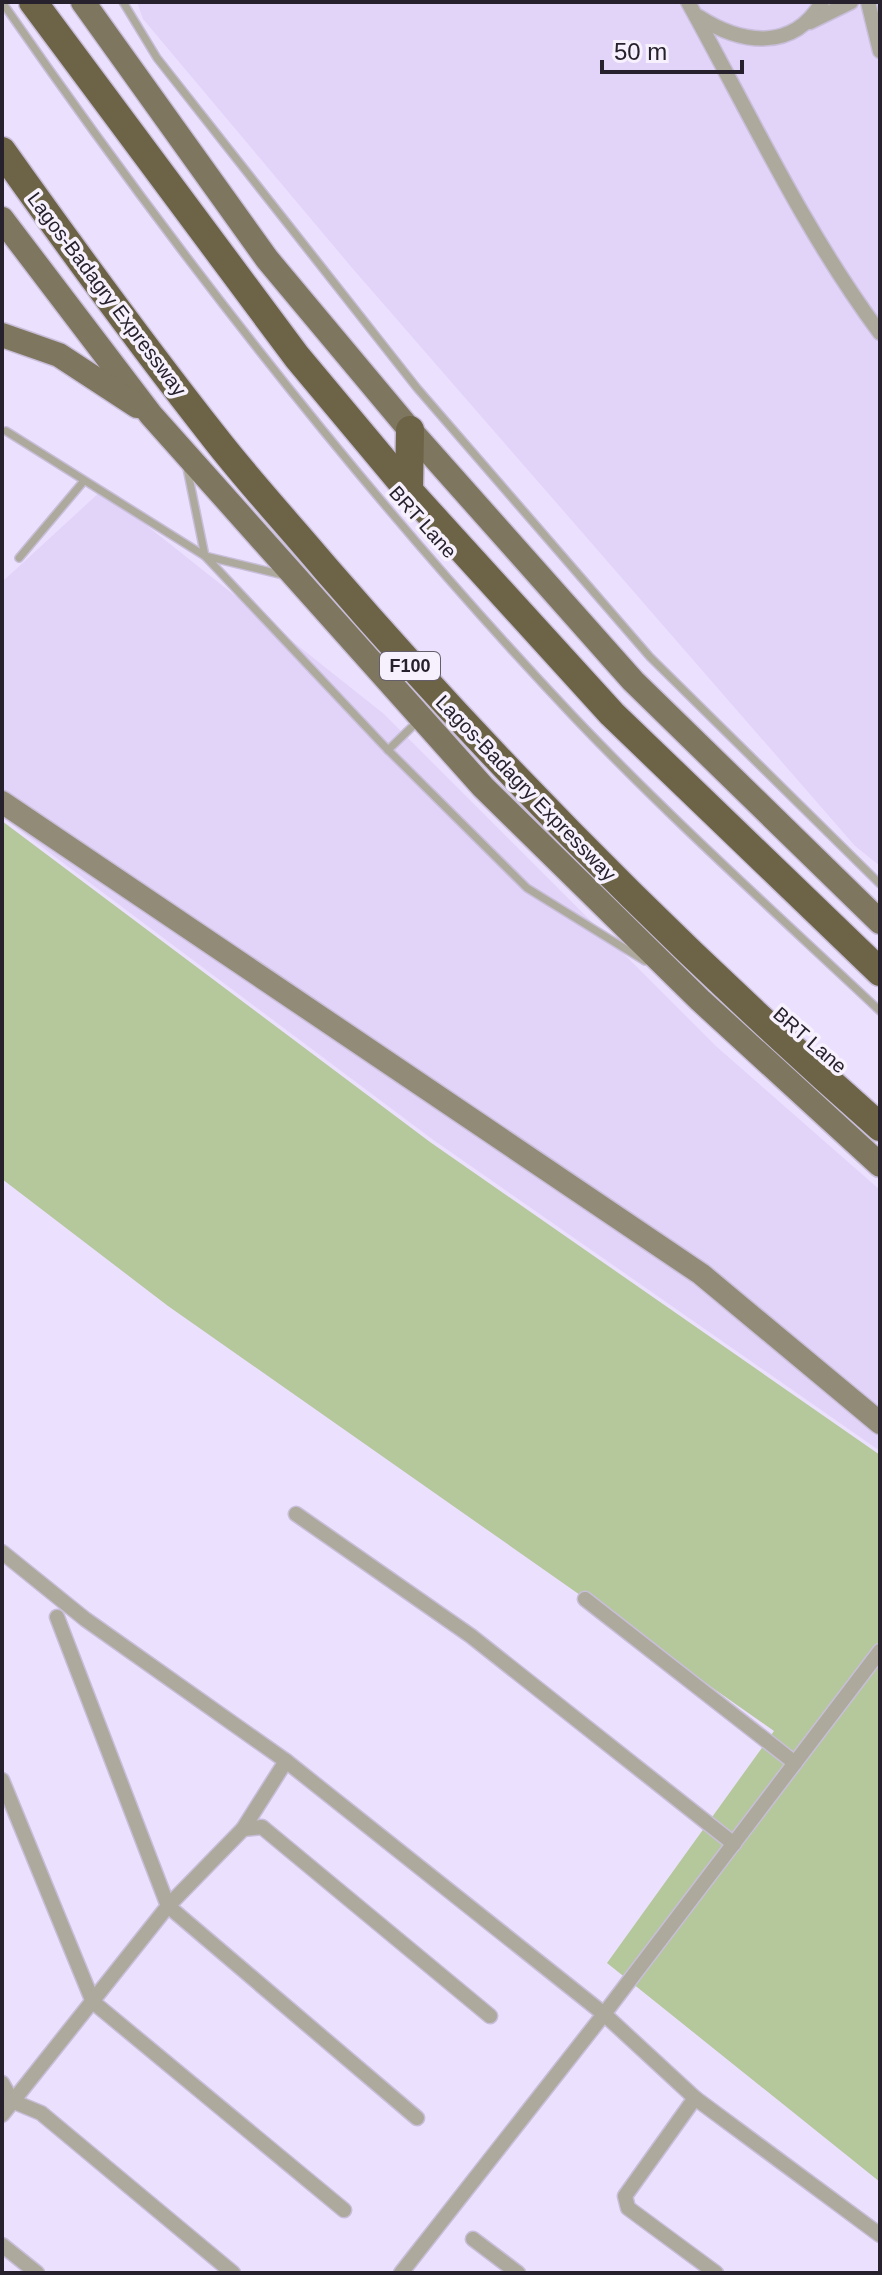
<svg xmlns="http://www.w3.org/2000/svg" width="882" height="2275" font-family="Arial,sans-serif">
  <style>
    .built { fill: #e2d3f9 }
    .green { fill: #b4c89c }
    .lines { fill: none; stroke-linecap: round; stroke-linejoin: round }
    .lane-casing { stroke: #c8bed9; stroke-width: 10 }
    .street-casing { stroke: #c8bed9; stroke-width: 17 }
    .secondary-casing { stroke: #c8bed9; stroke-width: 25 }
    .primary-casing { stroke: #c8bed9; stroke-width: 27 }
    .highway-casing { stroke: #c8bed9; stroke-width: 31 }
    .lane { stroke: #ada99c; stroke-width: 7 }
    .street { stroke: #ada99c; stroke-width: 14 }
    .secondary { stroke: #928b78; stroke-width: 22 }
    .primary { stroke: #7e765e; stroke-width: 24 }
    .highway { stroke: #6d6447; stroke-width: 28 }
    .labels { text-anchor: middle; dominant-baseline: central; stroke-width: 7; stroke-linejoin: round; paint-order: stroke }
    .shield { fill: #f6f1fd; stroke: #645f6b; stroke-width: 2 }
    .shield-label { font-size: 18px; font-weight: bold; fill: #26212c }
    .street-label { font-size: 20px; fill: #26212c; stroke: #f6f1fd }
  </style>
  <rect width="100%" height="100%" fill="#ece0ff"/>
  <g class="built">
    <polygon points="137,2 880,2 880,866 855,846 353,269 143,19"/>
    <polygon points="102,490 384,714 717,1047 880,1190 880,1451 432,1139 2,817 2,582"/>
  </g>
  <polygon class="green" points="2,821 430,1142 880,1455 880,2182 607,1963 774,1731 168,1306 2,1179"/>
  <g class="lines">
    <g class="lane-casing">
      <g id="lane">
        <path d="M 2,2 C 176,253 364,495 574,717 C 671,819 777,914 880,1011"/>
        <polyline points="123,2 157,58 417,388 650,657 880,884"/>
        <polyline points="6,431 205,556 283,575"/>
        <polyline points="187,468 205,556 388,750 527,888 645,961"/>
        <polyline points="19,558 83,482"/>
        <polyline points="388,750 417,722"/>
      </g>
    </g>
    <g class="street-casing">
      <g id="street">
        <path d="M 688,2 C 750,114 804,231 880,333"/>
        <polyline points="868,2 880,51"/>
        <path d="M 699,17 C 741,44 793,52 822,2"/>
        <polyline points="810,22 851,2"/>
        <polyline points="296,1514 471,1636 734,1844"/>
        <polyline points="2,1552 85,1619 286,1761 604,2014 695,2098 880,2235"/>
        <polyline points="585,1599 795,1763"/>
        <polyline points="57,1617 168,1906 417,2118"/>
        <polyline points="2,1780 93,2002 344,2210"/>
        <polyline points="243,1829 262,1827 490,2016"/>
        <polyline points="2,2083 12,2101 41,2113 233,2273"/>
        <polyline points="695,2098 625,2196 628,2208 716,2273"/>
        <polyline points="2,2115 168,1906 243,1829 286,1761"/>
        <polyline points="473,2239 518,2273"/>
        <polyline points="2,2245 37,2273"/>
        <polyline points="401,2273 604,2014 880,1651"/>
      </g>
    </g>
    <g class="secondary-casing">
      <polyline id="secondary" points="2,802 701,1274 880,1423"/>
    </g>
    <g class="primary-casing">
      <g id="primary">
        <polyline points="83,2 267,259 410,430 633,681 880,922"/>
        <polyline points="2,219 151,415 483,787 700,1000 880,1165"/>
        <polyline points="2,335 59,355 137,406"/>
      </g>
    </g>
    <g class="highway-casing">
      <g id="highway">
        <polyline points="33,2 297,357 409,491 612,714 880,972"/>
        <path d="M 2,151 C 71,248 141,344 215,438 C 250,483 289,525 326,569 C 498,768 683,953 880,1127"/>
        <polyline points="409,491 410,430"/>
      </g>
    </g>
    <use href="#lane" class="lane"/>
    <use href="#street" class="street"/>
    <use href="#secondary" class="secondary"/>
    <use href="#primary" class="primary"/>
    <use href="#highway" class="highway"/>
  </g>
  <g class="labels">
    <rect class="shield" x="380" y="652" width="60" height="28" rx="6"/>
    <g class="shield-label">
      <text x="410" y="666">F100</text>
    </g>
    <g class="street-label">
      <text transform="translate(107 294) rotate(53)">Lagos-Badagry Expressway</text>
      <text transform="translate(423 522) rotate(48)">BRT Lane</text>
      <text transform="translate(526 788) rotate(46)">Lagos-Badagry Expressway</text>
      <text transform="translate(810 1040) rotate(41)">BRT Lane</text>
    </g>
  </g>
  <rect width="882" height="2275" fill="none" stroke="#26212c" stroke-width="8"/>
  <path d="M602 60v12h140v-12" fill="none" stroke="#26212c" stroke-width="4"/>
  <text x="614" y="60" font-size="24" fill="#26212c" stroke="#f6f1fd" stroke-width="6" paint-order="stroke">50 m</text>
</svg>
